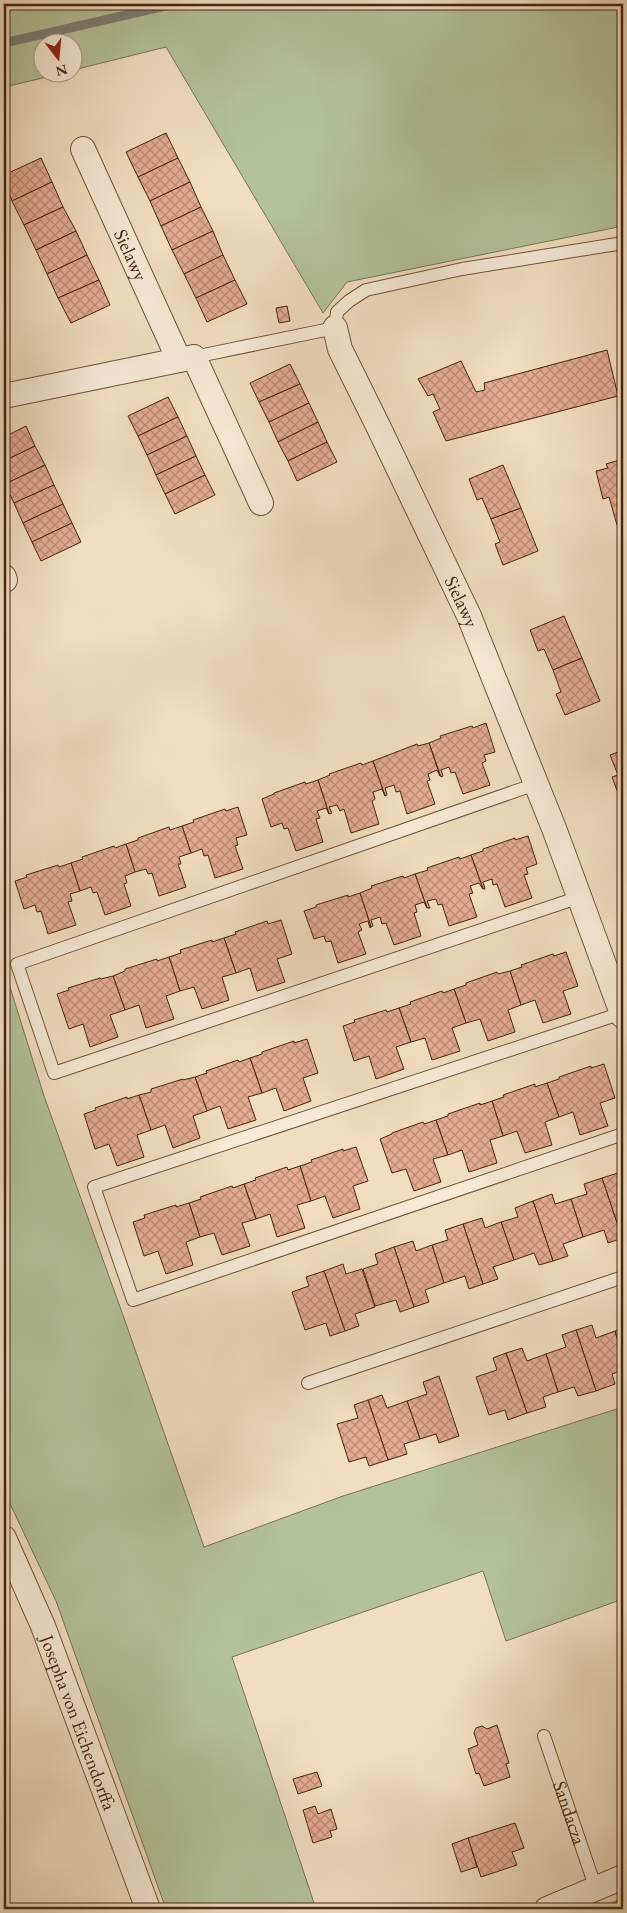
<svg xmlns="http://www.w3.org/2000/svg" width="627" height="1913" font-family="'EB Garamond',serif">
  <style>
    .green { fill: #b3c298; stroke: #7c7454 }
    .forest { fill: url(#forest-firs); stroke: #7c7454 }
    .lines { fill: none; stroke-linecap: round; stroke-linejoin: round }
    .stream { stroke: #7b7e76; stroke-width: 9 }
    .building { fill: url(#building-cross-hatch); stroke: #46250f }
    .lane-casing { stroke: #71533b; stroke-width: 14 }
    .street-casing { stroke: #71533b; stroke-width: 26 }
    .lane { stroke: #f6ead6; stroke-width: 12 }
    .street { stroke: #f6ead6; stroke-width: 24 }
    .labels { text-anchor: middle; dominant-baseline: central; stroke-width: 4; stroke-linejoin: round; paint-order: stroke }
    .street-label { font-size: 19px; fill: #46250f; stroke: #f6ead6 }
  </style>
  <defs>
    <pattern id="forest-firs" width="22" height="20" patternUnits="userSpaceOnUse" patternTransform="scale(1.25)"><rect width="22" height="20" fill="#b3c298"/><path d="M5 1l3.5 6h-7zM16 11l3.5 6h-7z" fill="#939d7a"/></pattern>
    <pattern id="building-cross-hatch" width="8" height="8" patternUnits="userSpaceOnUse" patternTransform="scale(1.25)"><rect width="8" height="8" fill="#e4ab90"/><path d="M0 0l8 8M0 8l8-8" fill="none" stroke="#bb8b74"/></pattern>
  </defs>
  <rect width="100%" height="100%" fill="#f1dec0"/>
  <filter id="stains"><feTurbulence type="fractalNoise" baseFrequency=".004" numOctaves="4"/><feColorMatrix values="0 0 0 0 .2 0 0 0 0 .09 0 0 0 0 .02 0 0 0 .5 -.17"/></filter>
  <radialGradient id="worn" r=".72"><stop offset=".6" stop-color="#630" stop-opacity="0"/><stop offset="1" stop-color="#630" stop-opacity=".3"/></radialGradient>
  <g class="green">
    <polygon points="4,4 623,4 623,226 347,282 323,313 166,47 73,70 72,42 42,42 42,72 64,73 4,87"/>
    <polygon points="4,968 44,1096 124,1318 204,1547 343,1496 623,1407 623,1599 506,1641 483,1571 232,1657 316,1909 166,1909 56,1601 4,1491"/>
  </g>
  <polygon class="forest" points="623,1898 623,1909 597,1909"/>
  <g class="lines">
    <polyline class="stream" points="4,43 174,4"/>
  </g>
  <g class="building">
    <polygon points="166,133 178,158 138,177 126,152"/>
    <polygon points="41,158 52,182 12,201 4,181 4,175"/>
    <polygon points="178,158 190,182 150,201 138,177"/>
    <polygon points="52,182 63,207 24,225 12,201"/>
    <polygon points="190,182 201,207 161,226 150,201"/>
    <polygon points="63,207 76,231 36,250 24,225"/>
    <polygon points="201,207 213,231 172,250 161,226"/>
    <polygon points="76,231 87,255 47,274 36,250"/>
    <polygon points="213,231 223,255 184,274 172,250"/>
    <polygon points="87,255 99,280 58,298 47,274"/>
    <polygon points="223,255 235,280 196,298 184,274"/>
    <polygon points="99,280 110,305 71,323 58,298"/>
    <polygon points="235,280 247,304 207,322 196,298"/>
    <polygon points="287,306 290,321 279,323 276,308"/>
    <polygon points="607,350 618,396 446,441 433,412 440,409 433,394 428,396 418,379 461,361 476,392 485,390 484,383"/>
    <polygon points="290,364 300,384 259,402 250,383"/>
    <polygon points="300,384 309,403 269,422 259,402"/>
    <polygon points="168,397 178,417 138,436 128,416"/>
    <polygon points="309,403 318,422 278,442 269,422"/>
    <polygon points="178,417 187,436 147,455 138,436"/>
    <polygon points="318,422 327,442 288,461 278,442"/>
    <polygon points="26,426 35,446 4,461 4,437"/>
    <polygon points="187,436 196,456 156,475 147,455"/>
    <polygon points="327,442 337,462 297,481 288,461"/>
    <polygon points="35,446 45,465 5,484 4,461"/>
    <polygon points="196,456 205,475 165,494 156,475"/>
    <polygon points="623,459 623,523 617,525 609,497 603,499 596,471 608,468 606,464"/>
    <polygon points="45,465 54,485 14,503 5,484"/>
    <polygon points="503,465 521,508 491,519 482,498 477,500 469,479"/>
    <polygon points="205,475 215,495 175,514 165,494"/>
    <polygon points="54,485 63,504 23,523 14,503"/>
    <polygon points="63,504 72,523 32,542 23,523"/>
    <polygon points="521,508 538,551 503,565 495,544 500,542 491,519"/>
    <polygon points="72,523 81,542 41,561 32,542"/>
    <polygon points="564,616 582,658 553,670 544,649 538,651 530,630"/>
    <polygon points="582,658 600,701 565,715 556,694 561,692 553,670"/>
    <polygon points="486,723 495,752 484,755 486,761 482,763 490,785 463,794 455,772 451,773 449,767 441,770 443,776 441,777 429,743 441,738 440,736 472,726 473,728"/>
    <polygon points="429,743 440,776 437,770 428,774 430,780 427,781 435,804 407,814 400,791 396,792 394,785 385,788 387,795 385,796 373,761 417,744 418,746"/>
    <polygon points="623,750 623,791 618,793 612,777 618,775 610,755"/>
    <polygon points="373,761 385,796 382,789 373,792 375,799 372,801 379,824 351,833 344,809 340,811 337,805 329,807 332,813 329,814 318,780 330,775 329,774 361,763 362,765"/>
    <polygon points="318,780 329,814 326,808 317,811 320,818 316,819 323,842 296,851 288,828 284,829 282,823 271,827 262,799 274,794 274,793 305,782 306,784"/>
    <polygon points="238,807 247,835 236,838 238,845 235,846 243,869 215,878 208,855 204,856 202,849 191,853 182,826 194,822 193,820 225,809 226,811"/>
    <polygon points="182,826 191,853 179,857 181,864 178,864 186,887 159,896 152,873 148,874 146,869 135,872 126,844 138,840 138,838 169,827 170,830"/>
    <polygon points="528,836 537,864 526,868 528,874 524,875 532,898 505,907 497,884 493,885 492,879 483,882 485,889 483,889 471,855 483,851 483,849 515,838 515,840"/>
    <polygon points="126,844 135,872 125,876 127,883 124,884 131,906 105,915 97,892 93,893 91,887 80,891 71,863 83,859 82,857 114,846 115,848"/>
    <polygon points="471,855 483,889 479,883 470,886 473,893 469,894 477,917 449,926 442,904 438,905 436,899 427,901 430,908 427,908 415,874 428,870 427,868 459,857 460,859"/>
    <polygon points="71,863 80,891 70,894 72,901 68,902 76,925 48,934 41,911 37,912 35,905 24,909 15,881 27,877 26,875 58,865 59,867"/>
    <polygon points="415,874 427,908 424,902 415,905 417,912 414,913 421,936 394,945 386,923 382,924 380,917 371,920 373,926 371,927 360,893 372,888 371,886 403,876 404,878"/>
    <polygon points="360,893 371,927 370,928 368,921 359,924 362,930 358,932 366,954 338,963 331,941 326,942 324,936 314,939 304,911 316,907 316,905 348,895 348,897"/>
    <polygon points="281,920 292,954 277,959 285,982 257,991 250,968 236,973 224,938 236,934 235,932 267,921 268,924"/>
    <polygon points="224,938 236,973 222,977 229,1000 202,1009 194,987 180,991 169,957 181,953 180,950 212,940 212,942"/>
    <polygon points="566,952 578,986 563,991 571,1014 543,1023 535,1000 521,1005 510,971 522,967 521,965 553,954 554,956"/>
    <polygon points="169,957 180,991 166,996 174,1019 146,1028 139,1005 125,1010 113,976 125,971 125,969 157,959 157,961"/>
    <polygon points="510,971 521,1005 508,1010 515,1032 488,1041 480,1019 466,1023 454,989 466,985 466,983 497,972 498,974"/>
    <polygon points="113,976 125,1010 110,1015 118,1037 90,1047 83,1024 69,1029 57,994 69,990 68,988 100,978 101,979"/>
    <polygon points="454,989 466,1023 452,1028 460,1051 432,1060 425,1038 411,1042 399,1008 411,1004 410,1002 442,991 443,993"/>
    <polygon points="399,1008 411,1042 396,1047 404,1069 376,1079 369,1056 354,1061 343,1026 355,1022 354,1020 386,1010 387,1012"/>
    <polygon points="307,1039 318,1073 303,1078 311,1101 284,1111 276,1088 262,1093 250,1058 262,1054 262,1052 294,1041 294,1043"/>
    <polygon points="250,1058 262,1093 248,1097 256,1120 228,1129 220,1106 207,1111 195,1077 207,1073 206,1071 238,1060 239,1062"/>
    <polygon points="604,1064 615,1098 600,1103 608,1126 580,1135 573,1112 559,1117 547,1083 559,1079 559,1077 591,1066 591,1068"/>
    <polygon points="195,1077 207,1111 193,1116 200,1138 173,1148 165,1125 151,1130 139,1095 151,1092 151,1089 183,1079 183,1080"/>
    <polygon points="547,1083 559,1117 545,1122 552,1145 525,1153 517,1131 503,1136 492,1101 504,1097 503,1095 535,1084 535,1087"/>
    <polygon points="139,1095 151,1130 137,1135 144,1157 117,1166 109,1144 95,1149 84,1114 96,1110 95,1108 127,1097 127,1099"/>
    <polygon points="492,1101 503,1136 490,1140 497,1163 469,1172 462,1150 448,1155 436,1120 448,1116 448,1114 480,1103 480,1105"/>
    <polygon points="436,1120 448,1155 433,1159 441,1182 414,1191 406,1169 392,1173 380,1139 392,1134 392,1133 423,1122 424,1124"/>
    <polygon points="356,1147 368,1181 353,1186 360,1209 333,1218 325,1196 311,1201 300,1166 312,1162 311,1160 343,1149 343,1151"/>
    <polygon points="300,1166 311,1201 297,1205 305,1228 277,1237 270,1214 256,1219 244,1184 256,1180 255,1178 287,1167 288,1170"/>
    <polygon points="621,1172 623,1179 622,1238 602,1178"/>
    <polygon points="602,1178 622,1238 608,1243 604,1230 583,1237 571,1199 587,1194 584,1184"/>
    <polygon points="244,1184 256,1219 242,1223 250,1246 222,1255 214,1233 200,1237 189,1203 201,1199 200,1197 232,1186 233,1188"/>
    <polygon points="552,1194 555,1204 571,1199 583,1237 563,1244 568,1256 553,1261 533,1201"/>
    <polygon points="533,1201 553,1261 539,1265 534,1253 514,1260 501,1222 518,1217 515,1208"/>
    <polygon points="189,1203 200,1237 186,1242 193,1265 166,1274 158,1251 144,1256 133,1222 145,1218 144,1215 176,1205 176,1207"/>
    <polygon points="482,1218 485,1228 501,1222 514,1260 493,1267 498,1279 483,1284 463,1224"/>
    <polygon points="463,1224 483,1284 469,1289 465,1276 444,1283 432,1245 448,1240 445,1230"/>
    <polygon points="413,1241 416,1251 432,1245 444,1283 425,1290 429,1302 414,1307 394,1247"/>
    <polygon points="394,1247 414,1307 400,1312 396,1300 375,1306 363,1269 378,1264 375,1254"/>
    <polygon points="343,1264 346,1274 362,1269 375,1307 355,1314 359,1326 345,1331 324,1271"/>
    <polygon points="324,1271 345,1331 330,1336 326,1323 305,1330 292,1292 309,1286 306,1277"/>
    <polygon points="592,1325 596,1338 615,1331 623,1357 623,1370 612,1374 615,1384 596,1391 576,1330"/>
    <polygon points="623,1328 623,1357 615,1331"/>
    <polygon points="576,1330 596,1391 578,1396 574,1387 558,1392 546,1354 566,1347 562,1335"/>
    <polygon points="522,1348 527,1361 546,1354 558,1392 543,1397 546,1407 527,1413 506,1353"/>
    <polygon points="506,1353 527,1413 508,1420 505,1410 489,1415 476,1377 497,1370 493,1358"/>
    <polygon points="439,1376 459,1436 439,1443 436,1434 420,1439 407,1401 427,1394 423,1382"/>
    <polygon points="382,1395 387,1408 407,1401 420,1439 404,1444 407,1454 388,1460 368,1400"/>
    <polygon points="368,1400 388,1460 369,1466 366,1457 349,1462 337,1424 358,1418 354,1405"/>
    <polygon points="497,1725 509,1763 506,1764 510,1777 484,1786 479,1773 476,1774 468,1749 478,1745 474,1733 476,1728 482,1726 487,1729"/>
    <polygon points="317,1772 322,1786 298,1794 293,1779"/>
    <polygon points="315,1806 318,1814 331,1809 337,1829 330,1831 332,1837 313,1843 303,1810"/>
    <polygon points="515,1823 524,1848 512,1852 517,1865 481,1877 468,1838"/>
    <polygon points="468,1838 477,1867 461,1872 452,1844"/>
  </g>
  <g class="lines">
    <g class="lane-casing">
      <g id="lane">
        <polyline points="194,357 335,328 337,312 349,301 366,290 462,269 623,243"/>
        <polyline points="536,784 17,964 54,1073 580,897"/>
        <polyline points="622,1013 94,1187 133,1300 623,1134"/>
        <polyline points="308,1383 623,1277"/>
        <path id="s1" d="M 544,1736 L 596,1889"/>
      </g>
    </g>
    <g class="street-casing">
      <g id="street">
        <path id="s2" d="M 83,149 L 179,360"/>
        <path id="s3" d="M 335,328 L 340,349 L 378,426 L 469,616 L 555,831 L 623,1016"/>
        <polyline points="4,396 194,357 261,503"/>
        <polyline points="4,577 5,580"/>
        <path id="s4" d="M 4,1538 L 43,1626 L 148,1909"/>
        <polyline points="547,1909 623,1877"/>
      </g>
    </g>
    <use href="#lane" class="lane"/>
    <use href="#street" class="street"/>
  </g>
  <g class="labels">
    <g class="street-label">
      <text stroke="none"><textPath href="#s2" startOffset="116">Sielawy</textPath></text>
      <text stroke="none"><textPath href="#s3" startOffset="302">Sielawy</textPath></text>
      <text stroke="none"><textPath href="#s4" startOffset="199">Josepha von Eichendorffa</textPath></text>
      <text stroke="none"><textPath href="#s1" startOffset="81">Sandacza</textPath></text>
    </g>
  </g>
  <rect width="627" height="1913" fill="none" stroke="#f1dec0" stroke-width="20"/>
  <rect x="5" y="5" width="617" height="1903" fill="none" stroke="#46250f" stroke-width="2.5"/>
  <rect x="10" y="10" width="607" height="1893" fill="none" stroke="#46250f"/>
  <g transform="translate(58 58) rotate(164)"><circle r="24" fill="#f6ead6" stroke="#b09b86"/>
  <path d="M0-4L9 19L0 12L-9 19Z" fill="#8f2418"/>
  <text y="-8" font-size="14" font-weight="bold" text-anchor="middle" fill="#46250f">N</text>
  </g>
  <rect width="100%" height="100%" filter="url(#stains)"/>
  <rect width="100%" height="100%" fill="url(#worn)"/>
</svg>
